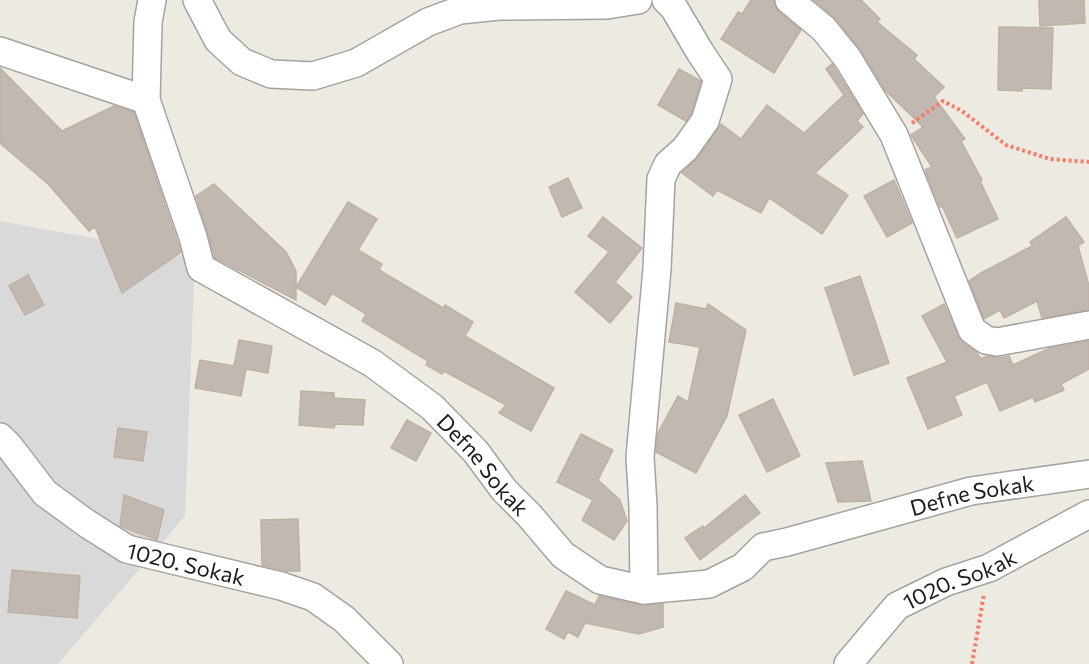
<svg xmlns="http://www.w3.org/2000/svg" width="1089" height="664" font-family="Commissioner,sans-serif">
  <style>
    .residential { fill: #dad9d9 }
    .building { fill: #c1b9b1; stroke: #beb1a4; stroke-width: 1.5 }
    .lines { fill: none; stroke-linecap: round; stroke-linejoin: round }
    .minor-casing { stroke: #a3a3a3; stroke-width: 30 }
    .path { stroke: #f77c68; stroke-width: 4; stroke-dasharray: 3 3; stroke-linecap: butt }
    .minor { stroke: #fff; stroke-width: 27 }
    .labels { text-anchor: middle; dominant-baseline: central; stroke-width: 5; stroke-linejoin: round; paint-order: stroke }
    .street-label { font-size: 22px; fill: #1c1c1c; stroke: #fff }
  </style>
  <rect width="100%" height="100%" fill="#edeae1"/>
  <polygon class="residential" points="0,221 195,257 185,516 58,664 0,664"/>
  <g class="building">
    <polygon points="751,0 774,0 775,6 779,12 801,30 774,73 721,39 738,12 742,14"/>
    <polygon points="814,0 861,0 880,19 877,22 917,55 914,59 944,87 934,97 965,139 961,141 982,180 980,181 998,219 957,238 942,206 940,207 925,170 932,167 911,135 923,127 886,91 860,49 836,19"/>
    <polygon points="1039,0 1084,0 1085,23 1040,26"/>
    <polygon points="999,27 1053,28 1051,89 1022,88 1022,91 998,90"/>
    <polygon points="832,64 863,114 857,121 863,127 815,173 848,195 822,234 769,198 761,213 717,190 713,196 682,173 698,158 721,124 741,139 767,105 804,133 844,95 826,69"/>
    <polygon points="0,68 62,131 114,106 134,112 181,252 122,293 95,227 89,231 48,184 0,143"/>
    <polygon points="679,69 701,81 691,114 686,121 658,105"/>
    <polygon points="568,178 582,208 562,217 549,187"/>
    <polygon points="894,180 912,223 887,237 864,196"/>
    <polygon points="214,184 286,252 296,271 296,300 215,258 196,196"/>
    <polygon points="348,202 377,219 358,250 382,264 379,270 443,308 445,305 473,322 465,336 554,388 531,431 499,413 506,405 444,371 442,374 426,365 428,361 362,321 366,314 332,293 325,305 296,287"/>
    <polygon points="603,217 642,248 615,282 632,297 610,323 575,292 609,252 588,236"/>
    <polygon points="1066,217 1084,242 1078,246 1089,286 1089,310 1042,318 1037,301 1004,318 1000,310 984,319 969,281 981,273 1032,246 1030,242"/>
    <polygon points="28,275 44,305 25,315 9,286"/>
    <polygon points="860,276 889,363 854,375 825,288"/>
    <polygon points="676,303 706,309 708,304 746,330 727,416 696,473 656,452 658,433 678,396 688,402 700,347 669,342"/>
    <polygon points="944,304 958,336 963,343 977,353 981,359 987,356 999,358 1009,356 1013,365 1050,348 1089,341 1089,369 1061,384 1064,390 1035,402 1033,397 1000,411 987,382 954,396 962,415 928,429 907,378 947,362 922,316"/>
    <polygon points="239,340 272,346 268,373 246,369 241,396 195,388 200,360 234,366"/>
    <polygon points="301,391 334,393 334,398 365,400 363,425 335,424 334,428 299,425"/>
    <polygon points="773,399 800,456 767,472 739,415"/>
    <polygon points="407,420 431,433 416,461 391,448"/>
    <polygon points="118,428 147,432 143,461 114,457"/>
    <polygon points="581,434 613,450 598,480 620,500 627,521 614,540 582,520 593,500 557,482"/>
    <polygon points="862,461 871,501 838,502 826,463"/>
    <polygon points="124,495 164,510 157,540 120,526"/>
    <polygon points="745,495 760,513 700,560 685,538 703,526 704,528"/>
    <polygon points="298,519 300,571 286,571 262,565 261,520"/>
    <polygon points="12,570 80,576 77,618 8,612"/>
    <polygon points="566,591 595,605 599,596 641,605 663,604 663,627 639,634 585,623 578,637 568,632 564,639 546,629"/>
  </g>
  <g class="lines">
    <g class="minor-casing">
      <g id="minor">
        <polyline points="197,0 218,40 242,62 271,74 313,76 356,63 428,22 460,10 499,6 607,5 638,0"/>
        <polyline points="789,0 824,29 848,59 894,135 972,330 986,340 997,342 1089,325"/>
        <path id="s1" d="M 0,51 L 146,100 L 193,237 L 201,268 L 372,363 L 432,407 L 476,452 L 504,490 L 529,515 L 563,555 L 600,580 L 644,590 L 709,584 L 743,567 L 763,547 L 787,542 L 971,491 L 1089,474"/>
        <polyline points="146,100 148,22 152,0"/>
        <path id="s2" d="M 0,437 L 9,446 L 45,493 L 86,523 L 127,549 L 281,586 L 313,597 L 344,619 L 389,664"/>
        <polyline points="644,590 643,506 640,457 657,269 661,179 668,164 685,149 705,121 718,79 700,52 674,8 666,0"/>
        <path id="s3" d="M 848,664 L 897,606 L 946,582 L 989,568 L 1089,514"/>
      </g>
    </g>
    <g class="path">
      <polyline points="912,123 943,101 962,111 1006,145 1050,159 1089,162"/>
      <polyline points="972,664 984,594"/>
    </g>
    <use href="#minor" class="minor"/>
  </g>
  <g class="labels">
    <g class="street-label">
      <text stroke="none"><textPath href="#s1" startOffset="678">Defne Sokak</textPath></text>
      <text stroke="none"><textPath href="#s1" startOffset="1236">Defne Sokak</textPath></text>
      <text stroke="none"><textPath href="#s2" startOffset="232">1020. Sokak</textPath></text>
      <text stroke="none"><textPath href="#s3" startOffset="144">1020. Sokak</textPath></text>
    </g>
  </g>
</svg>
